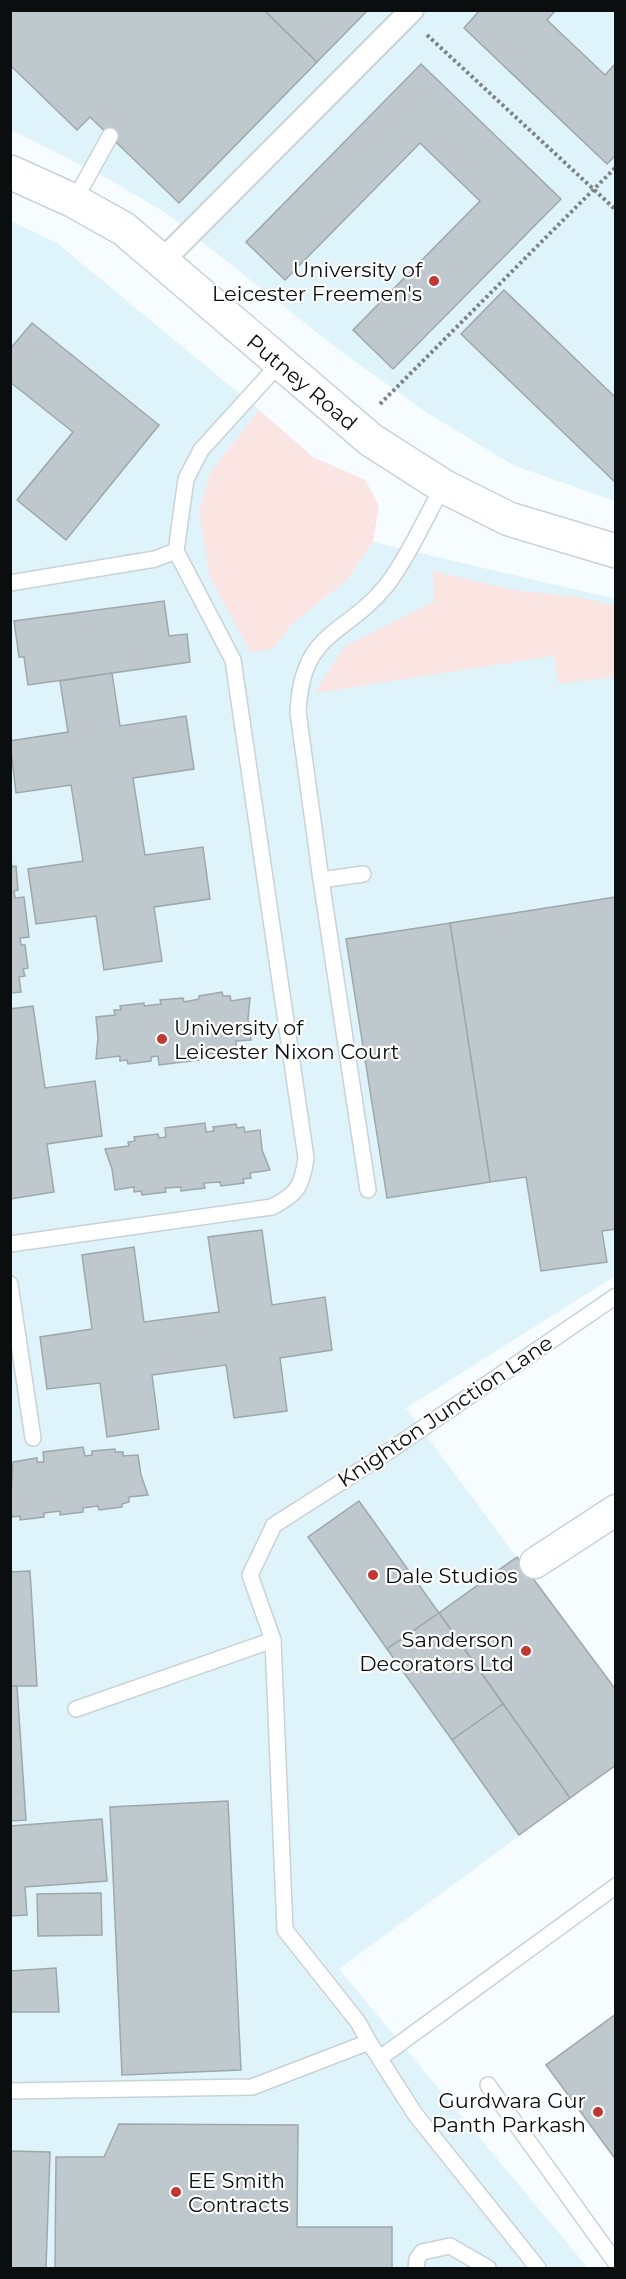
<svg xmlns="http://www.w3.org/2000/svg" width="626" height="2279" font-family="Montserrat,sans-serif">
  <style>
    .built { fill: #dff3fa }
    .green { fill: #fbe5e2 }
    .building { fill: #bfc9cd; stroke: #9da8ab; stroke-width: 1.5 }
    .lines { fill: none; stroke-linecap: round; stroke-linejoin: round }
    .service-casing { stroke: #c8d3d7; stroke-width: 18 }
    .pedestrian-casing { stroke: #c8d3d7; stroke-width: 26 }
    .minor-casing { stroke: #c8d3d7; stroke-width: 33 }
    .tertiary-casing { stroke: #c8d3d7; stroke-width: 36 }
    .path { stroke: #7d8284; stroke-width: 4; stroke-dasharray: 3 3; stroke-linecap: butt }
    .service { stroke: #fff; stroke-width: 15 }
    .pedestrian { stroke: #fff; stroke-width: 22 }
    .minor { stroke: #fff; stroke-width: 30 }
    .tertiary { stroke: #fff; stroke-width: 33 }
    .poi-dot { fill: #c43631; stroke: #fff; stroke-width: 2 }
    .labels { text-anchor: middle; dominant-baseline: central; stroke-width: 4.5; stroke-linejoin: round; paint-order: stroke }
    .poi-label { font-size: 21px; fill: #0a0e0f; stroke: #fff; text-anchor: end }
    .street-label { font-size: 21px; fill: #0a0e0f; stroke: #fff }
  </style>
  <rect width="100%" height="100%" fill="#f6fcff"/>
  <g class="built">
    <polygon points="10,11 615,11 615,501 513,465 426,412 339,350 166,213 107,178 11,130"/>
    <polygon points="11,221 57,243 259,410 210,473 273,649 290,626 347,580 373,542 616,599 615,1276 406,1408 615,1690 615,1765 339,1969 588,2268 11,2268"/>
  </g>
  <g class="green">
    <polygon points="259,410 313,457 365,480 379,505 373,542 347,580 290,626 273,649 251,652 210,578 199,512 210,473"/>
    <polygon points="433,571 513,590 578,597 615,606 615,677 558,684 554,656 315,693 343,648 434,601"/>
  </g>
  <g class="building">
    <polygon points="10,10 264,10 317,62 179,203 90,117 77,130 10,65"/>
    <polygon points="264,10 367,10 367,11 317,62"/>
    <polygon points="480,10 556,10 547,20 605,75 616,63 616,155 607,164 464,28"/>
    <polygon points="421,64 561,199 393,369 353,330 480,201 420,143 285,280 246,242"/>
    <polygon points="504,290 616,398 616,483 461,334"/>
    <polygon points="32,323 159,425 66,540 17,500 73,432 10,382 10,349"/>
    <polygon points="164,601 169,636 187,634 190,662 28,685 24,657 19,657 14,621"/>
    <polygon points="112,673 120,726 186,716 194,769 133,778 145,855 203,847 210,899 154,907 162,961 104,970 96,916 36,924 28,869 83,861 71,785 16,793 10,741 68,732 60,681"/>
    <polygon points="11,860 12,867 16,866 18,890 14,891 15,898 24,897 29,937 20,938 21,945 25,945 28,968 23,969 25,976 19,977 21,992 10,993"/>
    <polygon points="616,897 616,1229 602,1231 607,1262 541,1271 526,1177 490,1182 450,923"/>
    <polygon points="450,923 490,1182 387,1198 346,939"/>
    <polygon points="222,992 223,996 230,996 231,1001 250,998 248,1019 251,1040 236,1041 236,1046 229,1048 229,1052 206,1054 206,1050 198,1052 199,1060 159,1065 158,1056 151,1057 151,1061 128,1064 127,1060 120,1061 120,1056 96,1059 98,1038 96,1017 115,1015 114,1010 121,1010 120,1006 144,1003 144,1006 161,1004 160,1000 183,998 184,1002 199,999 199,996"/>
    <polygon points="33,1006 45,1088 95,1081 102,1136 47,1144 54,1192 10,1199 10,1009"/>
    <polygon points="205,1123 206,1132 214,1131 213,1127 236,1124 237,1128 244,1127 245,1132 260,1130 262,1150 270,1170 250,1173 251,1178 243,1179 244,1183 221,1186 220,1182 204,1183 205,1188 181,1191 181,1187 165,1188 166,1192 142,1195 141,1191 134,1192 134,1187 115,1190 112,1169 105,1149 129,1146 128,1142 135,1141 134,1137 158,1134 159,1138 166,1137 165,1128"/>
    <polygon points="262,1230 272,1305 325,1297 332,1350 280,1358 287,1411 234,1418 226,1365 152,1375 159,1429 107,1437 100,1383 47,1389 40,1337 92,1329 82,1255 134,1247 144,1322 219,1312 208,1237"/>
    <polygon points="83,1447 85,1456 92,1455 92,1451 115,1449 115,1452 123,1452 123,1456 138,1455 141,1475 148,1495 129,1497 129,1502 122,1504 122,1507 99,1510 98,1506 83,1508 83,1512 60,1515 60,1511 44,1513 44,1517 20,1520 20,1516 13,1517 10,1512 13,1462 37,1458 37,1462 44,1462 43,1452"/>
    <polygon points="359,1501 439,1613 387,1649 308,1537"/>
    <polygon points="517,1557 616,1690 616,1765 570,1798 439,1613"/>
    <polygon points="30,1571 37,1686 10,1686 10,1572"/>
    <polygon points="439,1613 503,1704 452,1740 387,1649"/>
    <polygon points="10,1686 17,1686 26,1820 10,1821"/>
    <polygon points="503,1704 570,1798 519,1835 452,1740"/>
    <polygon points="228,1801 241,2070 122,2075 110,1807"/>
    <polygon points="102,1819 107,1881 25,1887 27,1915 10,1916 10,1826"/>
    <polygon points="101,1893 102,1935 38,1936 37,1894"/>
    <polygon points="56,1968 59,2012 10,2012 10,1971"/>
    <polygon points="616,2014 616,2160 546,2065"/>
    <polygon points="119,2124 298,2125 297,2227 392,2227 392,2268 55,2268 56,2157 104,2157"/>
    <polygon points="10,2151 50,2152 46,2268 10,2268"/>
  </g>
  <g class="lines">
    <g class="service-casing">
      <g id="service">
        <polyline points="74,201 110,136"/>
        <polyline points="10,583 155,559 176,551"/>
        <path d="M 363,874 L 321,880 L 298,712 C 302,630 344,637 386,586 C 407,559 426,517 443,486"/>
        <polyline points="321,880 368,1190"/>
        <path d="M 10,1244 L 272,1207 C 297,1194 302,1187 306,1158 L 233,660 L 176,551 L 186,479 L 201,450 L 279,364"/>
        <polyline points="10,1284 33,1438"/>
        <polyline points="76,1709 273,1640"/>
        <polyline points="369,2042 358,2022 285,1930 273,1640 250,1575 274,1525 376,1460 616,1296"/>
        <polyline points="380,2058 616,1886"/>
        <polyline points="488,2085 616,2263"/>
        <polyline points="10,2091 252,2087 369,2042 415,2114 538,2268"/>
        <polyline points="416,2268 417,2259 422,2252 450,2246 488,2268"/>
      </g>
    </g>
    <g class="pedestrian-casing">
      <polyline id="pedestrian" points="163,260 412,10"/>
    </g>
    <g class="minor-casing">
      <polyline id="minor" points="535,1563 616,1510"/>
    </g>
    <g class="tertiary-casing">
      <polyline id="tertiary" points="10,172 74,201 124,229 371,440 443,486 509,519 616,551"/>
    </g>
    <g class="path">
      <polyline points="427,35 616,210"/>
      <polyline points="380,404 616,167"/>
    </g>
    <use href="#service" class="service"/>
    <use href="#pedestrian" class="pedestrian"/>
    <use href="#minor" class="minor"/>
    <use href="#tertiary" class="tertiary"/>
  </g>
  <g class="poi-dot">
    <circle cx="434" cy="281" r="6"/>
    <circle cx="162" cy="1039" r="6"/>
    <circle cx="373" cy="1575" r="6"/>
    <circle cx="526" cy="1651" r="6"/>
    <circle cx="598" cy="2112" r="6"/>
    <circle cx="176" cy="2192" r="6"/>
  </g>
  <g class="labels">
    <g class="poi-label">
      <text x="422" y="269">University of<tspan x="422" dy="24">Leicester Freemen's</tspan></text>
      <text x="174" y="1027" text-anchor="start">University of<tspan x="174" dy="24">Leicester Nixon Court</tspan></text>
      <text x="385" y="1575" text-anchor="start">Dale Studios</text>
      <text x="514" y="1639">Sanderson<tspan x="514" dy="24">Decorators Ltd</tspan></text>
      <text x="586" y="2100">Gurdwara Gur<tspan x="586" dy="24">Panth Parkash</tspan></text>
      <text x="188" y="2180" text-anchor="start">EE Smith<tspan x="188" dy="24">Contracts</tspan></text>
    </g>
    <g class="street-label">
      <text transform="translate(302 382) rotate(40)">Putney Road</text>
      <text transform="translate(445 1411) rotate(-34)">Knighton Junction Lane</text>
    </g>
  </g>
  <rect width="626" height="2279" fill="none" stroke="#0a0e0f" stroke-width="24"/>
</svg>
